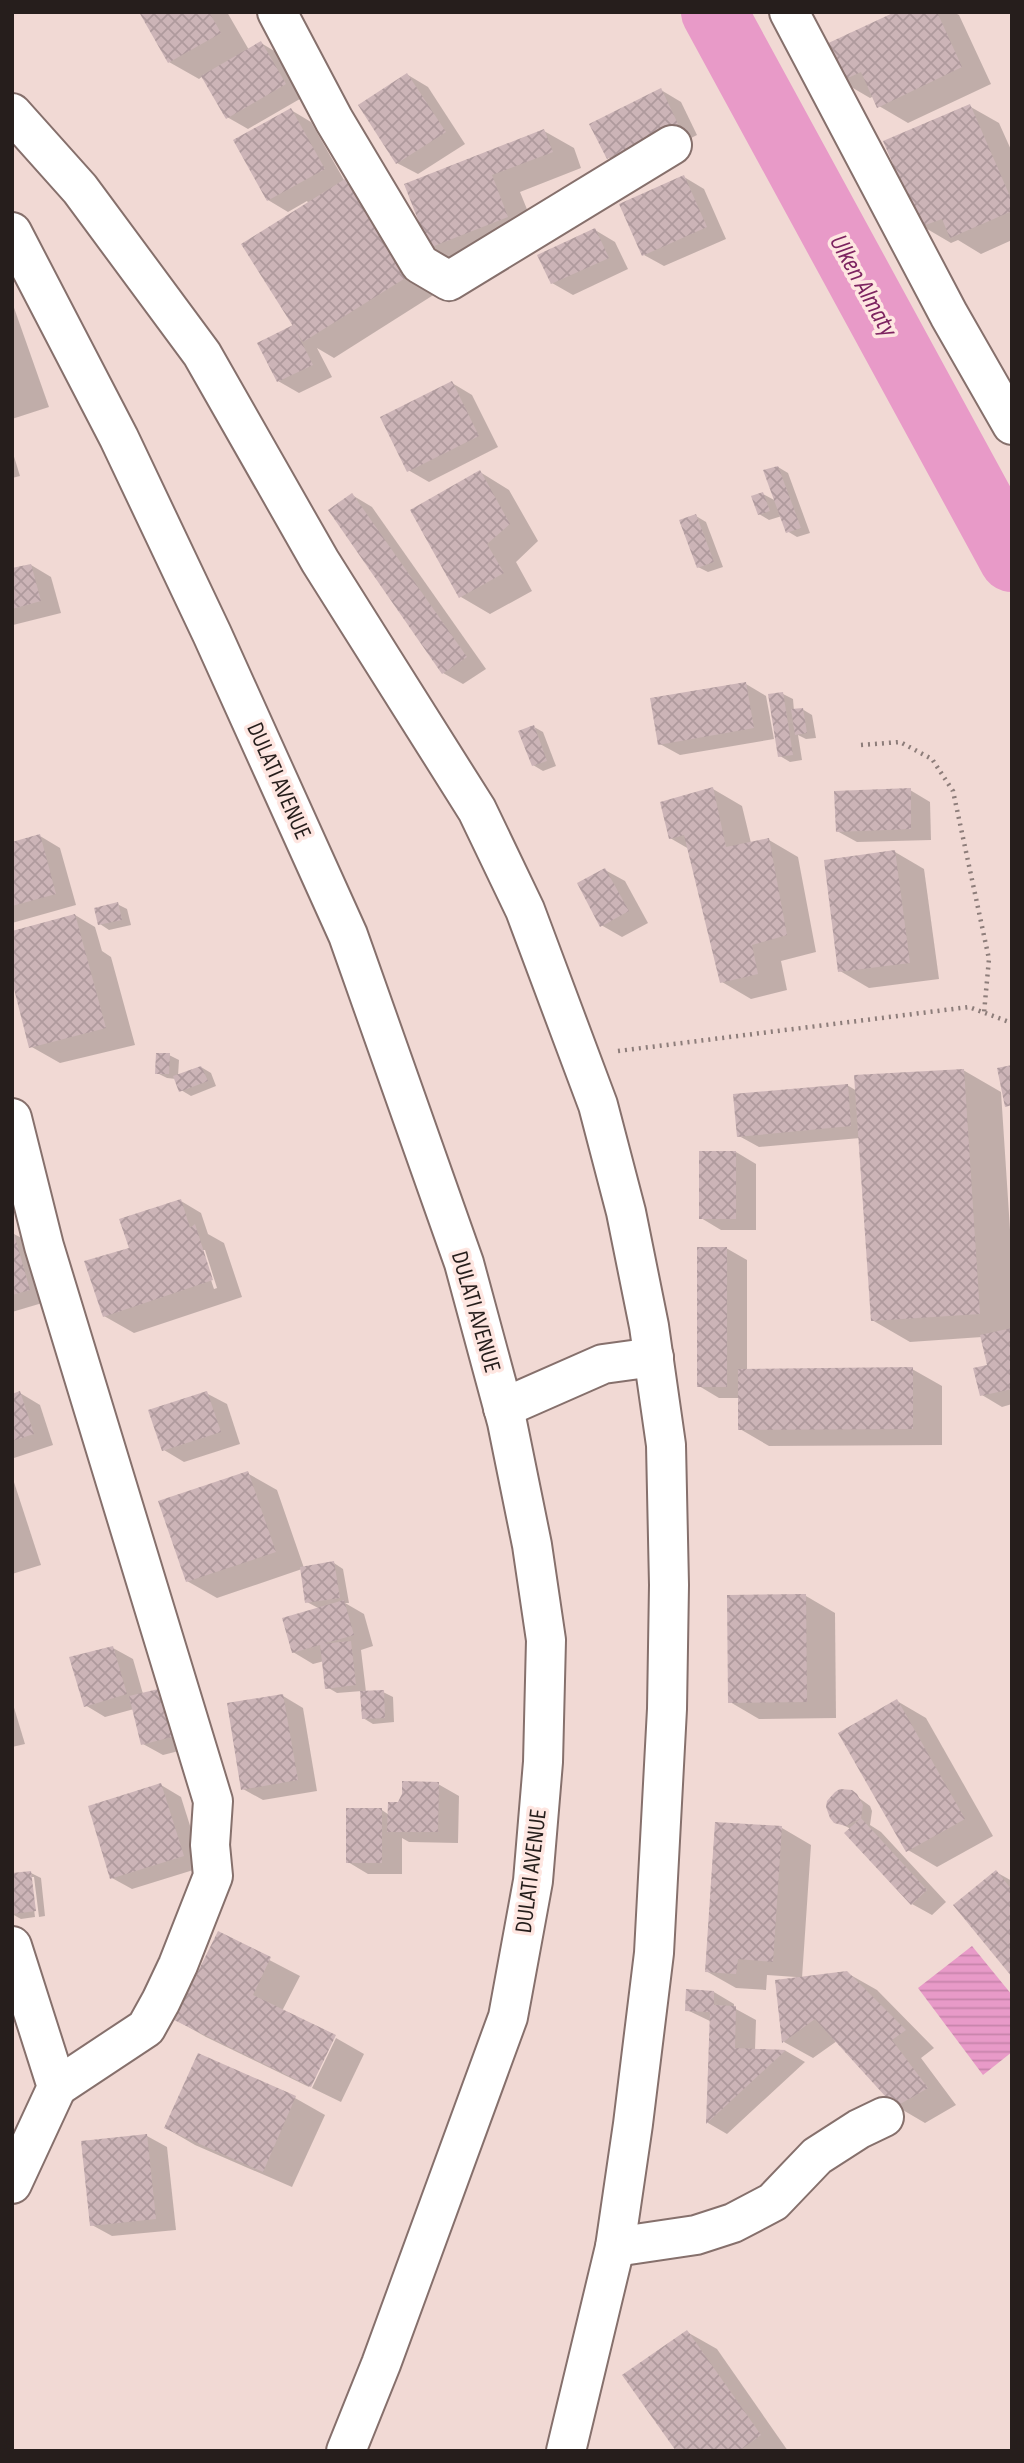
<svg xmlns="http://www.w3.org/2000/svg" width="1024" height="2463" font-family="'Sofia Sans Condensed',sans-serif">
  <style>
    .water { fill: url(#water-rules) }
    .shadow { fill: #0003; fill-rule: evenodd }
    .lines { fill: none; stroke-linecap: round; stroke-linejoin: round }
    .river { stroke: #e89ac8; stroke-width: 66 }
    .building { fill: url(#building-cross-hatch) }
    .minor-casing { stroke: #86706c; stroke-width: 42 }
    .major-casing { stroke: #86706c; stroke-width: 42 }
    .path { stroke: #8d7d7a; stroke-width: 4.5; stroke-dasharray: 2 5; stroke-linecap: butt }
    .minor { stroke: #fff; stroke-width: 38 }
    .major { stroke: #fff; stroke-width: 38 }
    .labels { text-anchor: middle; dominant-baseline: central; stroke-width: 7; stroke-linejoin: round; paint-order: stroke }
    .street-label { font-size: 24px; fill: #261e1c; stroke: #fee6e1 }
    .water-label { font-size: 26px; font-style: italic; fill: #7d2460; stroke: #fee6e1 }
  </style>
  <defs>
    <pattern id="water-rules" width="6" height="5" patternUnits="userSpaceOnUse" patternTransform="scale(1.75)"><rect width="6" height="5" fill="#e89ac8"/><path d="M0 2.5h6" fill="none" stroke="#c784ab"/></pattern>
    <pattern id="building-cross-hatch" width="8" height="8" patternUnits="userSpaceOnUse" patternTransform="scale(1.75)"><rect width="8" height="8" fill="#ccb4b7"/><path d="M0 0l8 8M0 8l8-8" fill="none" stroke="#af9a9d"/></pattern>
  </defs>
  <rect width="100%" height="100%" fill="#f1d9d4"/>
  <polygon class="water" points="972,1946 1012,1995 1012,2052 983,2075 918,1988"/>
  <g class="shadow">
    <polygon points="141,12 227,12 249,50 261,43 281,55 305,96 248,129 227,117 203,76 199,79 169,62"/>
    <polygon points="900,12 953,12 959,15 991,84 908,123 879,106 874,96 870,98 841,81"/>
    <polygon points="408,75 428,87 465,144 418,174 397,163"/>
    <polygon points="661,90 681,102 697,135 629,169 609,158"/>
    <polygon points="969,106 999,123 1012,152 1012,240 981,254 958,240 951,243 922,226"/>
    <polygon points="291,110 311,122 344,180 374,198 435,294 334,358 317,348 332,377 299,393 278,381 292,327 309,204 307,201 288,212 268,200"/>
    <polygon points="544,131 574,148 581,168 520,192 537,234 460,264 431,247 407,185"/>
    <polygon points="684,177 704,189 726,239 664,266 644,255"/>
    <polygon points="595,230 615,242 628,269 573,295 552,283"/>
    <polygon points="12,302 49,407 12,419"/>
    <polygon points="452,383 472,395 498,447 429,482 408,470"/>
    <polygon points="12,450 20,476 12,478"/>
    <polygon points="778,467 788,473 810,533 797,537 787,531 782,516 769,520 759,514 763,494 776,501"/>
    <polygon points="480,472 509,490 538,541 516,562 532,591 490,614 461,597"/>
    <polygon points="352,495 372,507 486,669 463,684 443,673"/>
    <polygon points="696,516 706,522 723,567 708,572 698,567"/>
    <polygon points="31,565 51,577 61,613 13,625 12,570"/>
    <polygon points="746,684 766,696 774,739 680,755 660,744"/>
    <polygon points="783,694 793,699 794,711 802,709 812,715 816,738 806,739 798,735 802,760 790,762 780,756"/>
    <polygon points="534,727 543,732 556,766 543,771 533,765"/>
    <polygon points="713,789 742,806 751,843 769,840 798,857 816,952 781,961 787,990 751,999 722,982 689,849 670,838"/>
    <polygon points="910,790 930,802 931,840 857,842 837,831"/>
    <polygon points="40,836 60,848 76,905 12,923 12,844"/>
    <polygon points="895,852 924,869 939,979 869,988 840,971"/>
    <polygon points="605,870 625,881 648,923 622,937 601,925"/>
    <polygon points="117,904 127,909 131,925 109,930 100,924"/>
    <polygon points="75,915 95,927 102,951 111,957 135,1045 60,1063 30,1046"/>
    <polygon points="169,1055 179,1060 178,1076 201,1067 211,1073 216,1086 191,1096 181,1090 176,1079 167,1078 157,1073"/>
    <polygon points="963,1070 1001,1092 1012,1260 1012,1404 1002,1407 982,1395 989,1367 982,1337 910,1342 872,1320 860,1138 759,1147 739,1136 847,1085 857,1091"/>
    <polygon points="736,1152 756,1164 756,1230 721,1230 701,1218"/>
    <path d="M 181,1201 L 201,1213 L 208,1234 L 224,1243 L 242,1297 L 134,1333 L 104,1316 L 131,1248 ZM 201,1250 L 205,1250 L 217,1288 L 214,1289 Z"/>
    <polygon points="12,1233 33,1244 49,1301 12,1312"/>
    <polygon points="726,1248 747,1260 747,1371 912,1369 942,1386 942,1445 769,1446 740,1429 740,1398 719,1398 699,1386"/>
    <polygon points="20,1393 40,1405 53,1445 14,1458 12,1396"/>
    <polygon points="206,1393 227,1404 240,1444 184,1462 164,1450"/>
    <polygon points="247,1473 277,1490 304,1568 334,1563 343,1569 349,1603 345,1603 364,1614 373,1646 361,1650 366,1692 383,1692 393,1697 394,1722 373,1724 363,1718 362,1691 337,1693 327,1687 324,1661 313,1664 293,1652 320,1609 307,1602 302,1569 217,1598 187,1581"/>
    <polygon points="12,1476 41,1565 12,1574"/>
    <polygon points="806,1596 835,1613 836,1718 759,1719 730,1702"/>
    <polygon points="113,1648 133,1659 143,1694 206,1744 163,1755 143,1744 134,1709 105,1717 85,1705"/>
    <polygon points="283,1696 303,1708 317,1791 263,1800 243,1789"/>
    <polygon points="12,1701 25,1744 12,1747"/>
    <polygon points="897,1701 926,1718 993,1836 937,1867 908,1850"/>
    <polygon points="438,1784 459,1796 458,1843 409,1842 402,1838 402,1874 368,1874 348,1862 382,1810 389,1815 400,1804"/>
    <polygon points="161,1785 181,1797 203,1867 132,1889 112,1878"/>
    <polygon points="851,1792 870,1806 872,1811 870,1825 881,1832 946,1902 932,1915 912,1904 851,1829 835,1821"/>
    <polygon points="782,1828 811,1845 802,1978 847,1973 877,1990 934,2048 921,2058 956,2105 925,2123 896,2106 837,2041 813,2058 784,2042 796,1977 767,1975 766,1990 736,1988 706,1971"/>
    <polygon points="996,1872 1012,1881 1012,1974"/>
    <polygon points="31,1873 41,1878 45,1916 39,1917 34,1877 30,1877 35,1917 21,1919 12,1914 12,1875"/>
    <polygon points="218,1933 300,1976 282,2011 333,2036 309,2087 206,2037 176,2020"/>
    <polygon points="714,1992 734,2004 734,2008 756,2020 755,2050 786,2051 805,2062 727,2134 708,2123 712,2022 687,2010"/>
    <polygon points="336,2038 364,2054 341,2102 312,2088"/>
    <polygon points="198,2055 295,2098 325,2115 292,2187 195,2145 166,2128"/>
    <polygon points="147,2136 167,2147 176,2230 112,2236 92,2225"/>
    <polygon points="687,2332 717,2349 788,2451 678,2451"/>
  </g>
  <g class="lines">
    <polyline class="river" points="714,12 1012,559"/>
  </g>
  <g class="building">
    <polygon points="139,12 209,12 221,33 168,63"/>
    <polygon points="895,12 937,12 962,67 877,108 861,72 839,82 822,46"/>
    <polygon points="261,41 286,84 226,119 201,76"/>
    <polygon points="407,73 446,132 396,164 358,105"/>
    <polygon points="661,88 678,124 607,159 589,124"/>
    <polygon points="970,104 1012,201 1012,211 950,238 942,219 920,227 883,141"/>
    <polygon points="291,108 325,169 267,201 233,140"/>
    <polygon points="544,129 553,152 492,175 508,217 429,248 404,184"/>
    <polygon points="684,175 707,227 642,256 619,204"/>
    <polygon points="345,179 407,277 303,342 241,244"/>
    <polygon points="595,228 609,258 551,284 537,255"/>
    <polygon points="293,325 313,365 277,382 257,343"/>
    <polygon points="452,381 479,436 407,472 380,417"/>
    <polygon points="778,466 801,528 786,533 763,470"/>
    <polygon points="480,470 510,524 487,544 504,573 459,598 410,510"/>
    <polygon points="763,492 770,511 758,515 751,496"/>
    <polygon points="352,493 467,657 442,674 328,510"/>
    <polygon points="696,514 714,562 697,568 679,520"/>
    <polygon points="31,564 41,601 12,609 12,568"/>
    <polygon points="746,682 754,728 658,745 650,698"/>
    <polygon points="783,692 793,755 778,757 768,694"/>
    <polygon points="803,708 807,733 795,735 791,709"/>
    <polygon points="534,725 547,761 532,766 518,731"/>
    <polygon points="713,787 726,847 769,838 787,935 752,945 758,974 720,983 684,835 669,839 660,802"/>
    <polygon points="911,788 911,829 836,832 834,791"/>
    <polygon points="40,834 56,894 12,906 12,842"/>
    <polygon points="895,850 910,963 838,972 824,860"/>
    <polygon points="605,868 629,911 600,927 577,883"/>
    <polygon points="118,902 122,920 98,925 94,908"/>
    <polygon points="75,914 106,1028 29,1048 12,981 12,931"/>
    <polygon points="156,1053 170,1053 169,1074 155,1074"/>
    <polygon points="1012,1065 1012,1105 1005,1107 997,1068"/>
    <polygon points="201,1066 208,1081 179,1092 173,1076"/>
    <polygon points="964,1069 980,1314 871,1321 854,1075"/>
    <polygon points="848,1084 851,1126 737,1137 733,1094"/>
    <rect x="699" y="1151" width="37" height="68"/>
    <polygon points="181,1199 190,1228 195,1224 213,1280 103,1317 84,1261 129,1248 119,1219"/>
    <polygon points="13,1230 30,1290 12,1295 12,1231"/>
    <rect x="697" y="1247" width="30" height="140"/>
    <polygon points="1012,1328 1012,1389 980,1396 973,1368 987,1365 980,1335"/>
    <polygon points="913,1367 913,1429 738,1430 738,1369"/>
    <polygon points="20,1391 34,1434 12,1441 12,1394"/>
    <polygon points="207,1391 221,1432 162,1451 148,1410"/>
    <polygon points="248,1471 276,1552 186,1582 158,1501"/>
    <polygon points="334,1561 340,1598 305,1603 300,1567"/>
    <polygon points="806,1594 807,1702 728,1703 727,1595"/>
    <polygon points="344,1600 354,1635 292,1653 282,1618"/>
    <polygon points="351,1641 356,1685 325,1689 320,1644"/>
    <polygon points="113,1646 127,1694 84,1707 69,1657"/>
    <polygon points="175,1685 187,1733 141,1745 129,1696"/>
    <polygon points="384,1690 385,1718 362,1719 360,1691"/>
    <polygon points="283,1694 298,1780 241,1790 227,1703"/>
    <polygon points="897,1699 965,1819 906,1852 838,1733"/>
    <polygon points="402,1781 439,1782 438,1832 387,1832 388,1802 398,1802 402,1794"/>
    <polygon points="161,1783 184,1856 110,1879 88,1806"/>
    <polygon points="840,1789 852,1790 857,1794 863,1805 861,1818 927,1890 911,1905 844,1833 861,1818 846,1826 834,1823 830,1818 826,1807 827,1801 835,1792"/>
    <rect x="346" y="1808" width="36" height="55"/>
    <polygon points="715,1822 782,1826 773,1962 738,1959 736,1974 705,1972"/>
    <polygon points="996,1870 1012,1890 1012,1977 953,1905"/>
    <polygon points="31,1871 36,1911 12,1914 12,1873"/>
    <polygon points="218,1931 271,1957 253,1995 336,2035 311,2087 174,2020"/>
    <polygon points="847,1971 906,2030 892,2040 928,2088 895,2107 815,2019 782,2043 775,1980"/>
    <polygon points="686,1989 714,1991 714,2005 736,2006 735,2048 786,2050 706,2124 710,2012 685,2011"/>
    <polygon points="198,2053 296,2096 263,2172 164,2128"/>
    <polygon points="147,2134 156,2219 90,2226 81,2141"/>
    <polygon points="687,2330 761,2435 739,2451 676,2451 622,2375"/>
  </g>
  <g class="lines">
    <g class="minor-casing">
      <g id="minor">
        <polyline points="277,12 334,120 420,264 449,281 672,145"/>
        <polyline points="789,12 949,315 1012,425"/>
        <polyline points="12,113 80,189 202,354 320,561 477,810 525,910 598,1105 626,1212 649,1326 666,1445 669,1585 667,1709 654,1953 633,2124 615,2247 566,2451"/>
        <polyline points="12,1118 44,1246 213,1801 210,1845 213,1876 178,1965 161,2001 146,2028 57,2087"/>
        <polyline points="503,1408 603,1364 654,1357"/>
        <polyline points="12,1946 57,2087 12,2184"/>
        <polyline points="615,2247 696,2235 733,2223 773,2202 817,2156 859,2129 884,2117"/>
      </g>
    </g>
    <g class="major-casing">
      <polyline id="major" points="12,232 119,438 212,634 348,935 464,1263 507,1422 532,1545 546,1640 543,1762 533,1881 508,2017 381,2364 346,2451"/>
    </g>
    <g class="path">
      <polyline points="861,745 900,742 932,759 953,791 989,959 984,1013"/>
      <polyline points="618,1051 969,1007 1012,1023"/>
    </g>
    <use href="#minor" class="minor"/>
    <use href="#major" class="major"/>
  </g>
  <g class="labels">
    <g class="street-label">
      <text transform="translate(279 781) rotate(66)">DULATI AVENUE</text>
      <text transform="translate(476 1312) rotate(74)">DULATI AVENUE</text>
      <text transform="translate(531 1871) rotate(-83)">DULATI AVENUE</text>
    </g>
    <g class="water-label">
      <text transform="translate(863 286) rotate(61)">Ulken Almaty</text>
    </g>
  </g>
  <rect width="1024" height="2463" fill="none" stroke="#261e1c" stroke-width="28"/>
</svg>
